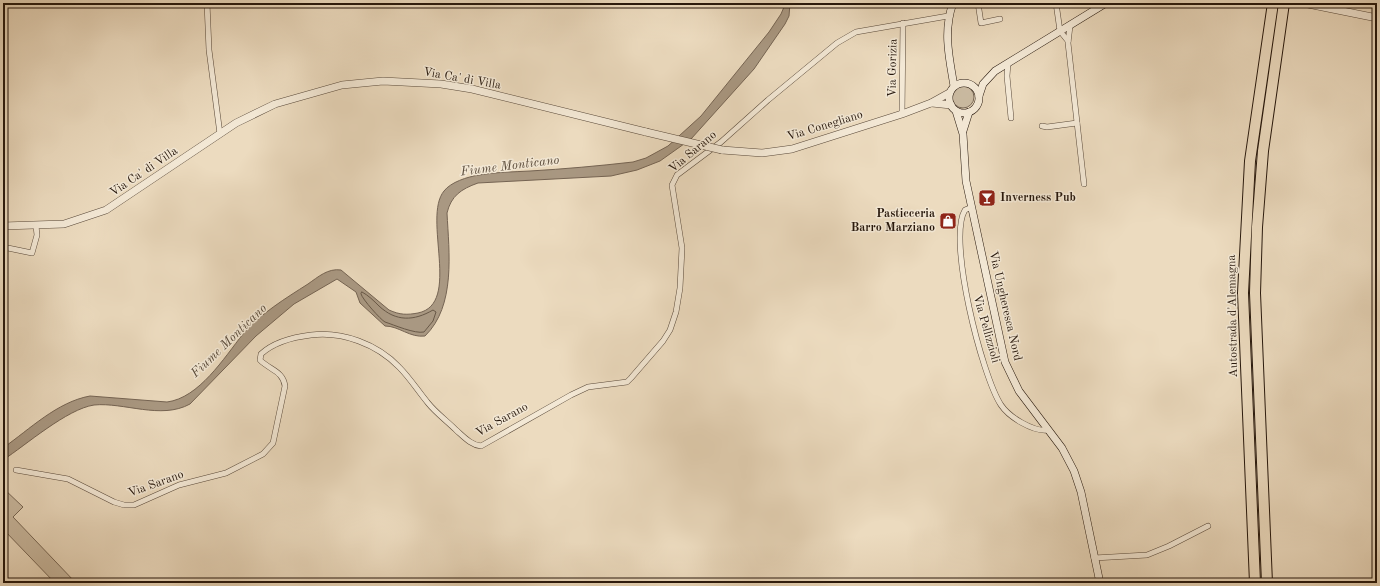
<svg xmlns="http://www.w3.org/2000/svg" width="1380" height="586" font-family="'Old Standard TT',serif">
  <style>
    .green { fill: #cabaa1; stroke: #786856 }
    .water { fill: #a99882; stroke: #756453 }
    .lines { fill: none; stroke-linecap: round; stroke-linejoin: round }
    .shore { stroke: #685847; stroke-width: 1 }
    .minor-casing { stroke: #584839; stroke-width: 6 }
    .tertiary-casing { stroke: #584839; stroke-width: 8 }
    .secondary-casing { stroke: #26170c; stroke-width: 8 }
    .motorway-casing { stroke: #26170c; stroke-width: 12 }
    .minor { stroke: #f3e8d5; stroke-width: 5 }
    .tertiary { stroke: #f3e8d5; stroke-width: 7 }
    .secondary { stroke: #f3e8d5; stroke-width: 7 }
    .motorway { stroke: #ecdbbf; stroke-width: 10 }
    .tertiary-bridge-casing { stroke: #584839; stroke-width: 8; stroke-linecap: butt }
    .tertiary-bridge { stroke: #f3e8d5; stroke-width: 7 }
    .labels { text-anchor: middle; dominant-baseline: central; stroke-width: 3; stroke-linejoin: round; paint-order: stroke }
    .street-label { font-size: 12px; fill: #26170c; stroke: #f3e8d5 }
    .poi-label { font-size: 12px; font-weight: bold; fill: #26170c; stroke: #f3e8d5; text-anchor: start }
    .water-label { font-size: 13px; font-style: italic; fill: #5a4b3b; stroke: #f3e8d5 }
  </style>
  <rect width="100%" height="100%" fill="#ecdbbf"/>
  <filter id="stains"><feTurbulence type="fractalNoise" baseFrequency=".005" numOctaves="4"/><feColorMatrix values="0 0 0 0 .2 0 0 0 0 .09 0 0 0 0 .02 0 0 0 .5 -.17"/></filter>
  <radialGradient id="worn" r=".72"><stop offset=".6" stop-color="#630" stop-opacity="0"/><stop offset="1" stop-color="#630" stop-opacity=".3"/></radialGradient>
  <g class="green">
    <circle cx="963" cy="97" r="11"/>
    <polygon points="3,488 23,507 13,517 75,582 55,583 3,529"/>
  </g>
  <path class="water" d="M 783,3 L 790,3 L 789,16 L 785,24 L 754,69 L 691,139 L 660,161 L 637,170 L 611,176 L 478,183 C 461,189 451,196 447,213 C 449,252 456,306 425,336 C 410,338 399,326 385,326 L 360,303 L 356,292 L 337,279 L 294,304 L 256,336 L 190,404 C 161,420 124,402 94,405 C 67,409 26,445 3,460 L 3,448 C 30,429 57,402 90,396 L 167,402 C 199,398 224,358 243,334 C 260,314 286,298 308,284 C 318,277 328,268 341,270 L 389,310 C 400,315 407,315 418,313 C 462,304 422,218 444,191 C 451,182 467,177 479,175 C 495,172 513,172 530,171 C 564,169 598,166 633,162 L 646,158 L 668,146 L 701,116 L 769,32 L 781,14 L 784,7 Z"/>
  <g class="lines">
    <path class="shore" d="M 362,292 C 368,295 374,301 379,306 C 396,322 414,321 433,310 L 436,312 L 433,321 L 424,332 C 415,334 394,325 385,322 C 381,320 362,299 361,294 Z"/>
    <g class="minor-casing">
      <g id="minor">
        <polyline points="207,3 209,50 220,134"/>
        <polyline points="978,3 981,23 1000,19"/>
        <polyline points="1056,3 1060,31 1068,41"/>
        <polyline points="1070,26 1068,43 1084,184"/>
        <polyline points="1008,63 1007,76 1011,118"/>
        <polyline points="902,114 903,23"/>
        <polyline points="1042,126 1047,127 1077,123"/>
        <path d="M 972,207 L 965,210 C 947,239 982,376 1001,405 C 1009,417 1033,432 1048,430"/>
        <polyline points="3,247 32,253 37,235 36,226"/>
        <path d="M 16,470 L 68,479 L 114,502 L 124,505 L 134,505 L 179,485 L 226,473 L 263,454 L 273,443 L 285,386 C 283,371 270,370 260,360 L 261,354 C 274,342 294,337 311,335 C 342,331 377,344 399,367 C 410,378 418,391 428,403 C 436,413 447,421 456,430 C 464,437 471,445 481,446 L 571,395 L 588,387 L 627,382 L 631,378 L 663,341 L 670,330 L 676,312 L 680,288 L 682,248 L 672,185 L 677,175 L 721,142 L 768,100 L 837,43 L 856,32 L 948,16"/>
        <polyline points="1094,558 1147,555 1169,546 1208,526"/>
      </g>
    </g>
    <g class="tertiary-casing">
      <g id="tertiary">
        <polyline points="1303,3 1377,18"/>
        <polyline points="932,103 951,105"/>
        <polyline points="722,150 762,153 792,149 902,114 931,103 949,93"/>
        <polyline points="3,226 64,224 106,210 236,123 275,104 342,85 383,81 441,84 472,89 646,132"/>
      </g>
    </g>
    <g class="secondary-casing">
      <g id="secondary">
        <path d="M 953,3 C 943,31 949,57 954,86"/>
        <circle cx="964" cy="98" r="15"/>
        <polyline points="979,96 983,84 995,71 1106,3"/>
        <polyline points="956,111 963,134 966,181 1005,362 1019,391 1062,448 1074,471 1081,492 1100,583"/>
        <polyline points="963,131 969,112"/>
      </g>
    </g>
    <g class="motorway-casing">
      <g id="motorway">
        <polyline points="1255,583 1243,293 1250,161 1273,3"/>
        <polyline points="1267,583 1255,293 1257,227 1263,151 1284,3"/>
      </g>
    </g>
    <use href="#minor" class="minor"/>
    <use href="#tertiary" class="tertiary"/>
    <use href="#secondary" class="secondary"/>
    <use href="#motorway" class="motorway"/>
    <g class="tertiary-bridge-casing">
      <polyline id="tertiary-bridge" points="646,132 722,150"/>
    </g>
    <use href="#tertiary-bridge" class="tertiary-bridge"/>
  </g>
  <defs>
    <g id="bar-square" transform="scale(0.9)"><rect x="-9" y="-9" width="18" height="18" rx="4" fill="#8f2418" stroke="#f3e8d5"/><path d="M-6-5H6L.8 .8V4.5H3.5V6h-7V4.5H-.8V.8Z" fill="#fff"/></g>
    <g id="shop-square" transform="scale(0.9)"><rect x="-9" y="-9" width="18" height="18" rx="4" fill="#8f2418" stroke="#f3e8d5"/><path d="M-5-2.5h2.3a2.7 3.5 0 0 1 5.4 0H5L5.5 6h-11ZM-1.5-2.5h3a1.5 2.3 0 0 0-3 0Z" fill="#fff"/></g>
  </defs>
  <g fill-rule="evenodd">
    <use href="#bar-square" x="987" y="198"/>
    <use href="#shop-square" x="948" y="221"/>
  </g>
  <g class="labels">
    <g class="street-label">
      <text transform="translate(893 68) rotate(-89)">Via Gorizia</text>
      <text transform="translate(462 79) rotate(10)">Via Ca' di Villa</text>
      <text transform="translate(825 126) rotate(-17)">Via Conegliano</text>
      <text transform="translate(693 152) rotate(-40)">Via Sarano</text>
      <text transform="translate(144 172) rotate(-34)">Via Ca' di Villa</text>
      <text transform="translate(1005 306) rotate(77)">Via Ungheresca Nord</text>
      <text transform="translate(1233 316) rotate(-91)">Autostrada d'Alemagna</text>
      <text transform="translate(986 329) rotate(74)">Via Pellizzioli</text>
      <text transform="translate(502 420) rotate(-29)">Via Sarano</text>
      <text transform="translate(156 484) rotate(-20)">Via Sarano</text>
    </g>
    <g class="poi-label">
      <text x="1000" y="198">Inverness Pub</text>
      <text x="935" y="214" text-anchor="end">Pasticceria<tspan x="935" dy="14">Barro Marziano</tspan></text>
    </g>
    <g class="water-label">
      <text transform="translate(510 166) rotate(-7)">Fiume Monticano</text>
      <text transform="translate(229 341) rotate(-44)">Fiume Monticano</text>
    </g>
  </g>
  <rect width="1380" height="586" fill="none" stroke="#ecdbbf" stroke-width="16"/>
  <rect x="4" y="4" width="1372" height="578" fill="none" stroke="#26170c" stroke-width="2"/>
  <rect x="8" y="8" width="1364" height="570" fill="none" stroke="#26170c"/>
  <rect width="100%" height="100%" filter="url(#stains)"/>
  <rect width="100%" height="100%" fill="url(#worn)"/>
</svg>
